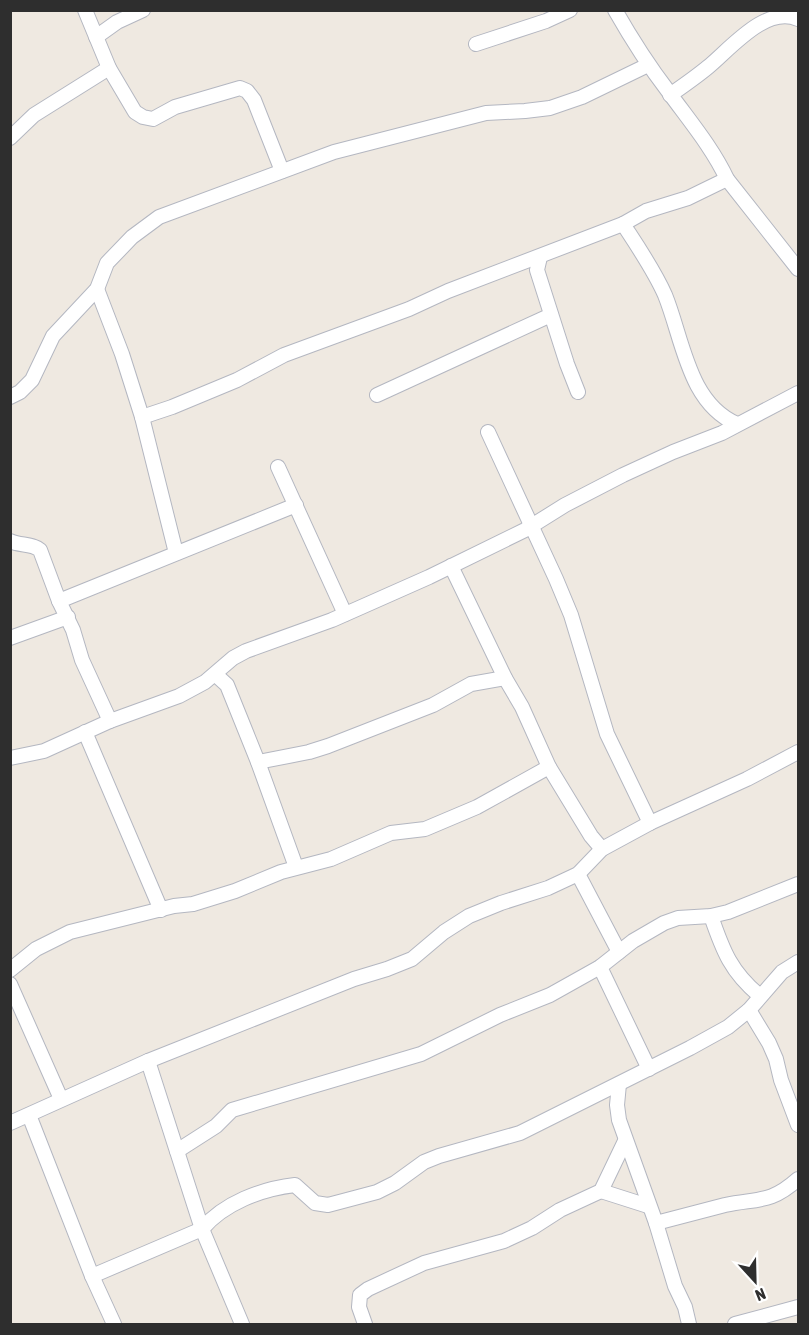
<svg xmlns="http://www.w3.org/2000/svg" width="809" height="1335" font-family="'Asap Condensed',sans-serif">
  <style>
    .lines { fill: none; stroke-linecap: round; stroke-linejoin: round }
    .minor-casing { stroke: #b4b7c1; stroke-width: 16 }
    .minor { stroke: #fff; stroke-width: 14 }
  </style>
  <rect width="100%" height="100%" fill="#efe9e1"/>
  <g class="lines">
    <g class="minor-casing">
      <g id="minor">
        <polyline points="85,10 109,68 135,112 143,117 153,119 175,107 240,88 247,91 254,100 282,171"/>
        <path d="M 615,10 C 631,38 648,65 668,91 C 688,119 712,147 727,179 L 798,269"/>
        <polyline points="96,37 117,22 143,10"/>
        <polyline points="476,44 546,21 570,10"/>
        <path d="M 670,95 C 683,86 696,77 708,67 C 731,48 766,5 798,19"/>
        <polyline points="10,138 34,115 109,68"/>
        <path d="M 623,224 C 638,247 654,270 665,295 C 683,339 688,403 737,424"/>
        <polyline points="540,257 537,270 567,364 578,392"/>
        <polyline points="97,289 122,354 142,417 176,553"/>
        <polyline points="377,395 551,315"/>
        <polyline points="10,397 20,392 32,380 53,336 97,289 107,263 132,237 159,217 334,152 486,113 525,111 550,108 582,97 648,65"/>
        <polyline points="142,417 172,407 237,380 284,355 409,309 448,291 623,224 646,211 688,198 727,179"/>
        <polyline points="488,432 556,579 571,615 607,734 650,823"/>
        <polyline points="278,467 345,614"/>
        <path d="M 10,541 C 20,546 32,543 40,550 L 59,601 L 73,630 L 82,660 L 110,721"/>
        <polyline points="451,566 505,678 522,707 549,767 591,836 602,849"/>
        <polyline points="59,601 296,505"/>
        <polyline points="10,638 68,617"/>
        <polyline points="216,675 227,685 258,762 296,867"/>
        <polyline points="85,732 161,910"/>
        <polyline points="10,758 44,751 110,721 179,696 205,682 233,658 246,651 332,620 429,577 525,530 565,505 623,475 673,452 722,433 798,393"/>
        <polyline points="258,762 309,752 328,746 433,705 471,684 505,678"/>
        <polyline points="578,874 619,952"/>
        <path d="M 711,916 C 723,951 731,972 760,996"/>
        <polyline points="600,967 649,1069"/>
        <polyline points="10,970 36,949 70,932 174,906 193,904 235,891 281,872 331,859 391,833 425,829 477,807 549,767"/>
        <polyline points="10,984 61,1099"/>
        <polyline points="749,1010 769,1043 776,1059 781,1080 798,1125"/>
        <polyline points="148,1061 202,1229 242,1324"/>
        <polyline points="619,1084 617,1105 619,1120 656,1223 675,1286 685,1307 689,1324"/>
        <polyline points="29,1115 92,1276 114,1324"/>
        <polyline points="10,1123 148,1061 354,979 387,969 412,959 444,932 469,916 501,903 548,888 578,874 602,849 650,823 747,779 798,752"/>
        <polyline points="177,1151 216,1126 232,1110 421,1054 500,1015 550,995 600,967 633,941 664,923 678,918 711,916 728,912 798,884"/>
        <polyline points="601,1191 648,1206"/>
        <path d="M 656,1223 C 679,1217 702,1211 725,1205 C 758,1198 770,1204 798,1179"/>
        <path d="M 92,1276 L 202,1229 C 224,1203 261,1189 295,1185 L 315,1203 L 328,1205 L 377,1192 L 395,1183 L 424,1162 L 439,1156 L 520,1133 L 690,1048 L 728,1027 L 749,1010 L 782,972 L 798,962"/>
        <polyline points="365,1324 359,1307 360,1295 368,1289 424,1263 504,1241 532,1228 560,1210 601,1191 625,1141"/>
        <polyline points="735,1324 798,1307"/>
      </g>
    </g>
    <use href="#minor" class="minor"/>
  </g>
  <rect width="809" height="1335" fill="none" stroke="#2e2e2e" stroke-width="24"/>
  <g transform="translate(755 1281) rotate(158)" stroke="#ffffff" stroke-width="4.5" paint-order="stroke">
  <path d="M0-4.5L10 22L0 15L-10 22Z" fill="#2e2e2e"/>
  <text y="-9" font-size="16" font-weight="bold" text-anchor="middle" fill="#2e2e2e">N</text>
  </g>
</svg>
